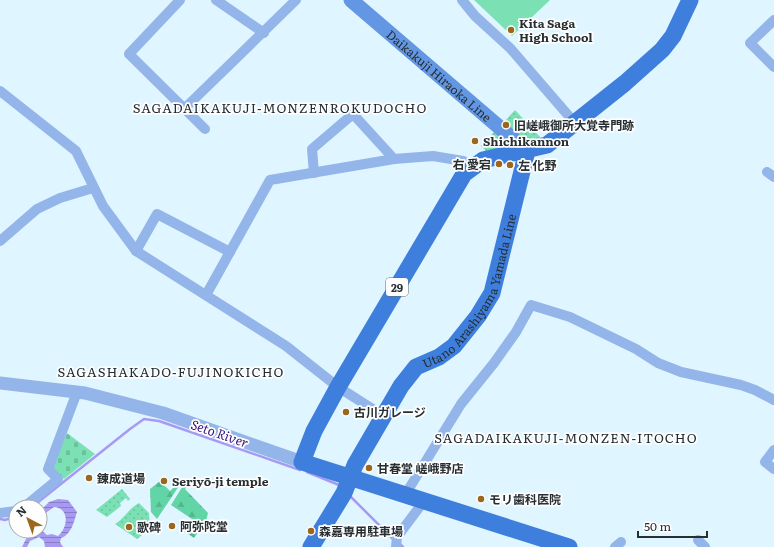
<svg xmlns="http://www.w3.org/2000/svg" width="774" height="547" font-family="Literata,'Noto Sans JP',serif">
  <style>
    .grass { fill: #7be1b5 }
    .forest { fill: url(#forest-firs) }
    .cemetery { fill: url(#cemetery-stones) }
    .garden { fill: url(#garden-dots) }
    .water { fill: url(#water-rules) }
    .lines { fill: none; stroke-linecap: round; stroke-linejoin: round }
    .stream { stroke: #a89af3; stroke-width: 2.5 }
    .minor { stroke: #93b5e9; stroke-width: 10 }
    .tertiary { stroke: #93b5e9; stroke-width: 13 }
    .secondary { stroke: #6396e3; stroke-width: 15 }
    .primary { stroke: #3e7edd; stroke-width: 17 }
    .poi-dot { fill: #9b661e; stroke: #fefefe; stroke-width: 1.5 }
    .labels { text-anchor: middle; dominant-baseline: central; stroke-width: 3.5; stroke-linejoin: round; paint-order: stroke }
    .shield { fill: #fefefe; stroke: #676c6f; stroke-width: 1 }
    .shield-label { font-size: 11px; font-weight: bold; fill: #262e32 }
    .poi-label { font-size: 12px; font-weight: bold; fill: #262e32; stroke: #fefefe; text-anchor: start }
    .street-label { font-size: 12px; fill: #262e32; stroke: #fefefe }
    .neighbourhood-label { font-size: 13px; letter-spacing: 1px; fill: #262e32; stroke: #fefefe }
    .water-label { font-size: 13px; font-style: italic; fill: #36127a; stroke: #fefefe }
  </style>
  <defs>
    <pattern id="forest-firs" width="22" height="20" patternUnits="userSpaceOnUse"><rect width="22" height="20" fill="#61d5a5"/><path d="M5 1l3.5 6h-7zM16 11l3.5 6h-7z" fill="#54b78e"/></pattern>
    <pattern id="cemetery-stones" width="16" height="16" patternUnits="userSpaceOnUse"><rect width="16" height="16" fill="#7be1b5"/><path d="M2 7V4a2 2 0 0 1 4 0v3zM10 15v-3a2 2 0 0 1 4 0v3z" fill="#6ac19c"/></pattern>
    <pattern id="garden-dots" width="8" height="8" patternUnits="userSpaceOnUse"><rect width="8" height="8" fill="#7be1b5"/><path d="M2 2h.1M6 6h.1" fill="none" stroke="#6ac19c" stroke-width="1.8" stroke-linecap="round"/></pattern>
    <pattern id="water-rules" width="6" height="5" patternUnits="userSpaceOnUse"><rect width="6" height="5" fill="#a89af3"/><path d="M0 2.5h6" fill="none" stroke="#897ec5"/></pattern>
  </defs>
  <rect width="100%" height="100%" fill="#dff5ff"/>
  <polygon class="grass" points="474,0 550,0 512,36"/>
  <g class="forest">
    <polygon points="182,479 183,480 157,519 151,512 150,489 160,481 170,491"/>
    <polygon points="186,481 189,484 185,489 208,513 206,521 194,538 184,531 192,519 171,505"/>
  </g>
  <polygon class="cemetery" points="67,433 95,454 64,479 52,468"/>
  <g class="garden">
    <polygon points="515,110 542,139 529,143 502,124"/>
    <polygon points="495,131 504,144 500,148 486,151 481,146"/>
    <polygon points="122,489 130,499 128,501 126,498 120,503 121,506 107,517 96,510"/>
    <path d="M 139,503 L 149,513 L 150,529 L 137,539 L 115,524 C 125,518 129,508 139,503 Z"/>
  </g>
  <path class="water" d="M 58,499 L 68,500 L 77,512 C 74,522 71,535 61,538 L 60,542 L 63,547 L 45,547 L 44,541 L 39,537 L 30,541 L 27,547 L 22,547 L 30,531 L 40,531 L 40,529 L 47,535 L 52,534 L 58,536 C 68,528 70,508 54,507 L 40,517 L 40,511 L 49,502 Z"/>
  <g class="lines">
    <g class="stream">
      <polyline points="307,472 339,485"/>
      <polyline points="350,496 393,539"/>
      <polyline points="32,507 130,429 144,419 159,421 300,470"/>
      <polyline points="0,519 5,520 16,516"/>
      <polyline points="399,543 403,547"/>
    </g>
    <g class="minor">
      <polyline points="180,0 129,54 205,129"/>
      <polyline points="216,0 264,33"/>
      <polyline points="462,0 475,16 510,48 574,122"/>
      <polyline points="774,20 750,43 774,67"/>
      <polyline points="0,91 76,151 103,206 136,251 286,346 338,387 382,415"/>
      <polyline points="185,108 296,0"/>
      <polyline points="767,172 774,177"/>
      <polyline points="314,173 312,149 353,114 394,159"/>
      <polyline points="0,241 37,209 60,198 93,188"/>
      <polyline points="136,251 157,214 230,252"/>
      <polyline points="206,295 270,180 394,159 433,156 463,161 474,165"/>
      <polyline points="774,450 765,462 774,469"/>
      <polyline points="405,495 461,404 494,363 516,332 531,305 570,317 636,349 658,363 681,372 741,385 755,390 774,400"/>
      <polyline points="24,507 58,479 48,469 77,392"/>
      <polyline points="0,513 16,511"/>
      <polyline points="698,540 705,547"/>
      <polyline points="396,547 397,537 424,501"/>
      <polyline points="615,547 621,542"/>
    </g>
    <polyline class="tertiary" points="0,383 85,393 163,413 302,462"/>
    <path class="secondary" id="s1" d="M 351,0 L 527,151"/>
    <g class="primary">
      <path id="s2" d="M 311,547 L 344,493 L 355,465 L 401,386 L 416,367 L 439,357 L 454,346 L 478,316 L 492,293 L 527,151"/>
      <polyline points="569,547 302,462 314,431 338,387 464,174 483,160 547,145 625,83 662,50 673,36 690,0"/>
    </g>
  </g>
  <g class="poi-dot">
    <circle cx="511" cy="30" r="4"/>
    <circle cx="506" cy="125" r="4"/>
    <circle cx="475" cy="141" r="4"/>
    <circle cx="499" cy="164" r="4"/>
    <circle cx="510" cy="165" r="4"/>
    <circle cx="346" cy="412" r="4"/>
    <circle cx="369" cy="468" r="4"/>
    <circle cx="89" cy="478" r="4"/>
    <circle cx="164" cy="481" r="4"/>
    <circle cx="481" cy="499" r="4"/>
    <circle cx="172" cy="526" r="4"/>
    <circle cx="129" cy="527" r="4"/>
    <circle cx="311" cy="531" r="4"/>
  </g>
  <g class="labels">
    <rect class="shield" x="386" y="278" width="22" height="18" rx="3"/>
    <g class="shield-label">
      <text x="397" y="287">29</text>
    </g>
    <g class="poi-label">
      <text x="519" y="23">Kita Saga<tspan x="519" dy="14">High School</tspan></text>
      <text x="514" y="125">旧嵯峨御所大覚寺門跡</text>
      <text x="483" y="141">Shichikannon</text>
      <text x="491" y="164" text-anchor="end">右 愛宕</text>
      <text x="518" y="165">左 化野</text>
      <text x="354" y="412">古川ガレージ</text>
      <text x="377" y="468">甘春堂 嵯峨野店</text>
      <text x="97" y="478">錬成道場</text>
      <text x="172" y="481">Seriyō-ji temple</text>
      <text x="489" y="499">モリ歯科医院</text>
      <text x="180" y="526">阿弥陀堂</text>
      <text x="137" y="527">歌碑</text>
      <text x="319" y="531">森嘉専用駐車場</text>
    </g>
    <g class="street-label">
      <text stroke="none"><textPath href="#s1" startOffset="116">Daikakuji Hiraoka Line</textPath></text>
      <text stroke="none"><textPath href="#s2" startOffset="308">Utano Arashiyama Yamada Line</textPath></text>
    </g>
    <g class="neighbourhood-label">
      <text x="280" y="107">SAGADAIKAKUJI-MONZENROKUDOCHO</text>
      <text x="171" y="371">SAGASHAKADO-FUJINOKICHO</text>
      <text x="566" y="437">SAGADAIKAKUJI-MONZEN-ITOCHO</text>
    </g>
    <g class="water-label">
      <text transform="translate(220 433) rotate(19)">Seto River</text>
    </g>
  </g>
  <g transform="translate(28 519) rotate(319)"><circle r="19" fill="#fefefe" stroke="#a8abac"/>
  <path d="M0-3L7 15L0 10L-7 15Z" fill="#9b661e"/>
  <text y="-6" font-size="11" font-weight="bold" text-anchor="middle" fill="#262e32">N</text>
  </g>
  <path d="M638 531v6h69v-6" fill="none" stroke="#262e32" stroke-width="2"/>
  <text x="644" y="531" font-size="12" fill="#262e32" stroke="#fefefe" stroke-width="3" paint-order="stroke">50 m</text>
</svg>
